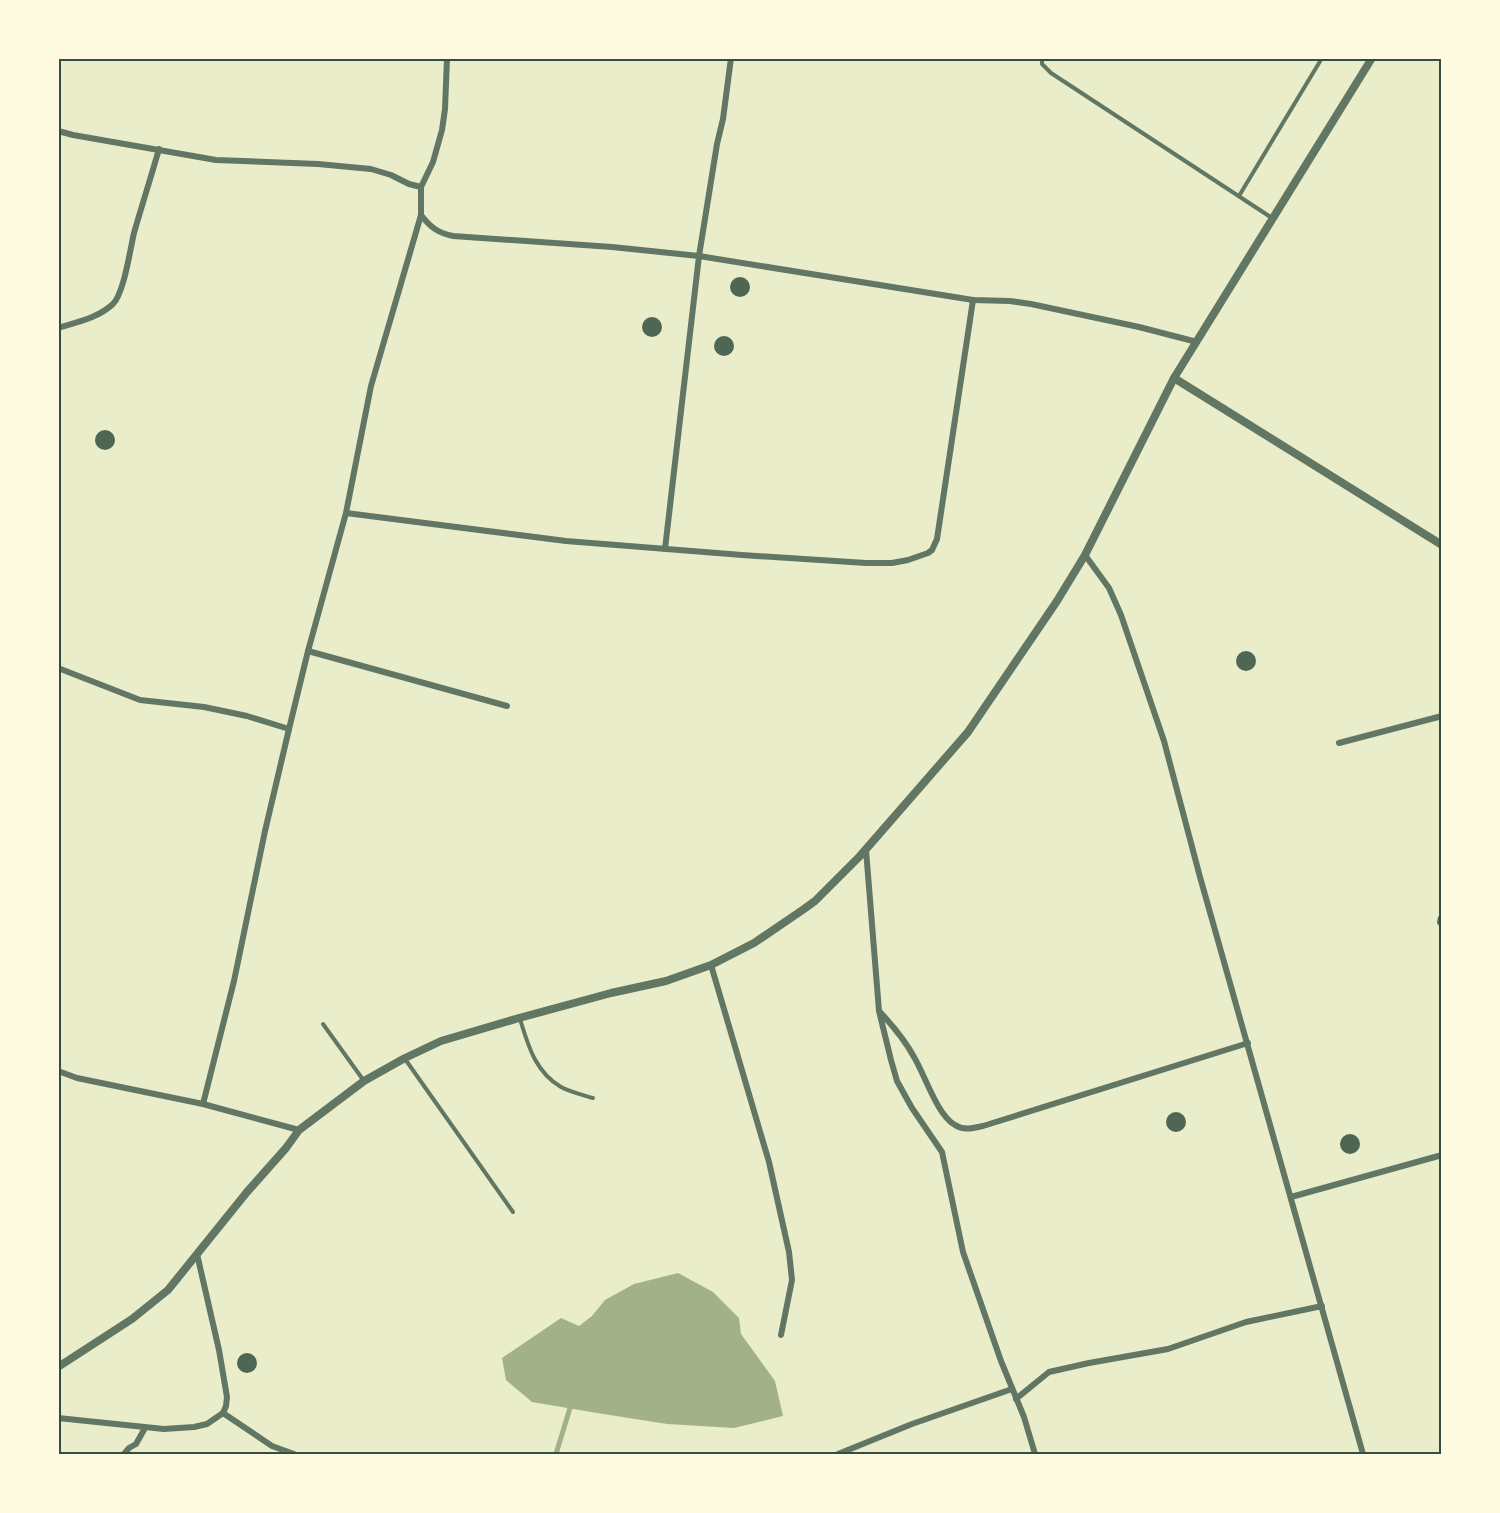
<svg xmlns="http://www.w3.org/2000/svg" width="1500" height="1513" font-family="Raleway,sans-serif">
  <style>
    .water { fill: #a3b18a }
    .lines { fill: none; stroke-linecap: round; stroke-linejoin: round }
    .stream { stroke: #a3b18a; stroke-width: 5 }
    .building { fill: #4f6655 }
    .service { stroke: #617663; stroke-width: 4 }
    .minor { stroke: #617663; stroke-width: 6 }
    .tertiary { stroke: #617663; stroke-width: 8 }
    .neatline { fill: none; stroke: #344e41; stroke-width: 2 }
  </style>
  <rect width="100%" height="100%" fill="#e9edc9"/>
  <polygon class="water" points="678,1273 713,1292 739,1318 741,1334 775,1381 783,1416 734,1428 667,1424 597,1413 532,1402 506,1380 502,1358 561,1318 579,1326 592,1316 605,1300 634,1284"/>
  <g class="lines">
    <polyline class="stream" points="556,1454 570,1408"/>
  </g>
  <g class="building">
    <circle cx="740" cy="287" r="10"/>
    <circle cx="652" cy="327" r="10"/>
    <circle cx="724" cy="346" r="10"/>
    <circle cx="105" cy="440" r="10"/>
    <circle cx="1246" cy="661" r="10"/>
    <polygon points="1442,913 1442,930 1437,923 1438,917"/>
    <circle cx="1176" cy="1122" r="10"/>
    <circle cx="1350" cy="1144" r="10"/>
    <circle cx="247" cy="1363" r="10"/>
  </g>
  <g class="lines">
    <g class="service">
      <polyline points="1042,58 1042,64 1051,73 1272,218"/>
      <polyline points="1239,196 1322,58"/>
      <path d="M 520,1019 C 528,1045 535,1072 561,1087 C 570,1092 583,1095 593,1098"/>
      <polyline points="323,1024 364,1081"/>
      <polyline points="405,1059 513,1212"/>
    </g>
    <g class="minor">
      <polyline points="58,131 73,135 216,160 318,164 371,169 391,175 409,184 421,187"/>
      <path d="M 421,215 C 430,227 438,233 453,236 L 612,247 L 699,256 L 973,300 L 1010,301 L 1031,304 L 1139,327 L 1197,342"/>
      <path d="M 58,328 C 77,322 98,318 113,304 C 124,293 130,250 134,233 C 142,205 151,177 159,149"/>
      <polyline points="346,513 566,541 742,555 866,563 892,563 908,560 928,553 932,550 937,539 973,300"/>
      <polyline points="665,549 699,256 717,144 723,119 731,58"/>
      <polyline points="1085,555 1109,588 1121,615 1164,741 1200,877 1363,1454"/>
      <polyline points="308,651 507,706"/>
      <polyline points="58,668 140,700 204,707 247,716 289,729"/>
      <polyline points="1339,743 1442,716"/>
      <polyline points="866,850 879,1011 891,1060 897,1081 912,1108 942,1152 963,1252 1001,1361 1024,1417 1035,1454"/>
      <polyline points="711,965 769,1162 789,1252 792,1280 781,1335"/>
      <path d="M 880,1012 C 893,1026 905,1040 914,1057 C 925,1075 937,1115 955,1125 C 964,1131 973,1128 983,1126 L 1248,1043"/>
      <polyline points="58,1071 77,1078 203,1104 299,1130"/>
      <polyline points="203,1104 234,981 265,831 289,729 308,651 346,513 371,386 421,215 421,187 433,162 442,130 445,109 447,58"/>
      <polyline points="1291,1197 1442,1155"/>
      <polyline points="1016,1399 1049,1372 1089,1363 1168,1349 1246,1322 1322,1306"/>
      <polyline points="223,1413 272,1446 294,1454"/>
      <polyline points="58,1418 164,1429 194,1427 207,1424 223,1413 226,1406 227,1397 219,1350 197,1254"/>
      <polyline points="124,1454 129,1448 136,1444 145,1428"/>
      <polyline points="838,1454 912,1424 1012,1389"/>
    </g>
    <g class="tertiary">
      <polyline points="1174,378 1442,545"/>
      <polyline points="58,1367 132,1319 168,1290 247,1192 286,1148 299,1130 364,1081 405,1058 441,1041 519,1018 611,993 666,981 711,965 754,943 804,909 815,901 860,856 968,732 1057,601 1085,555 1174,378 1372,58"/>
    </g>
  </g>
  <rect width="1500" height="1513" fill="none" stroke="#fefae0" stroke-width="120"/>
  <rect x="60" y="60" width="1380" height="1393" class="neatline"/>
</svg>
